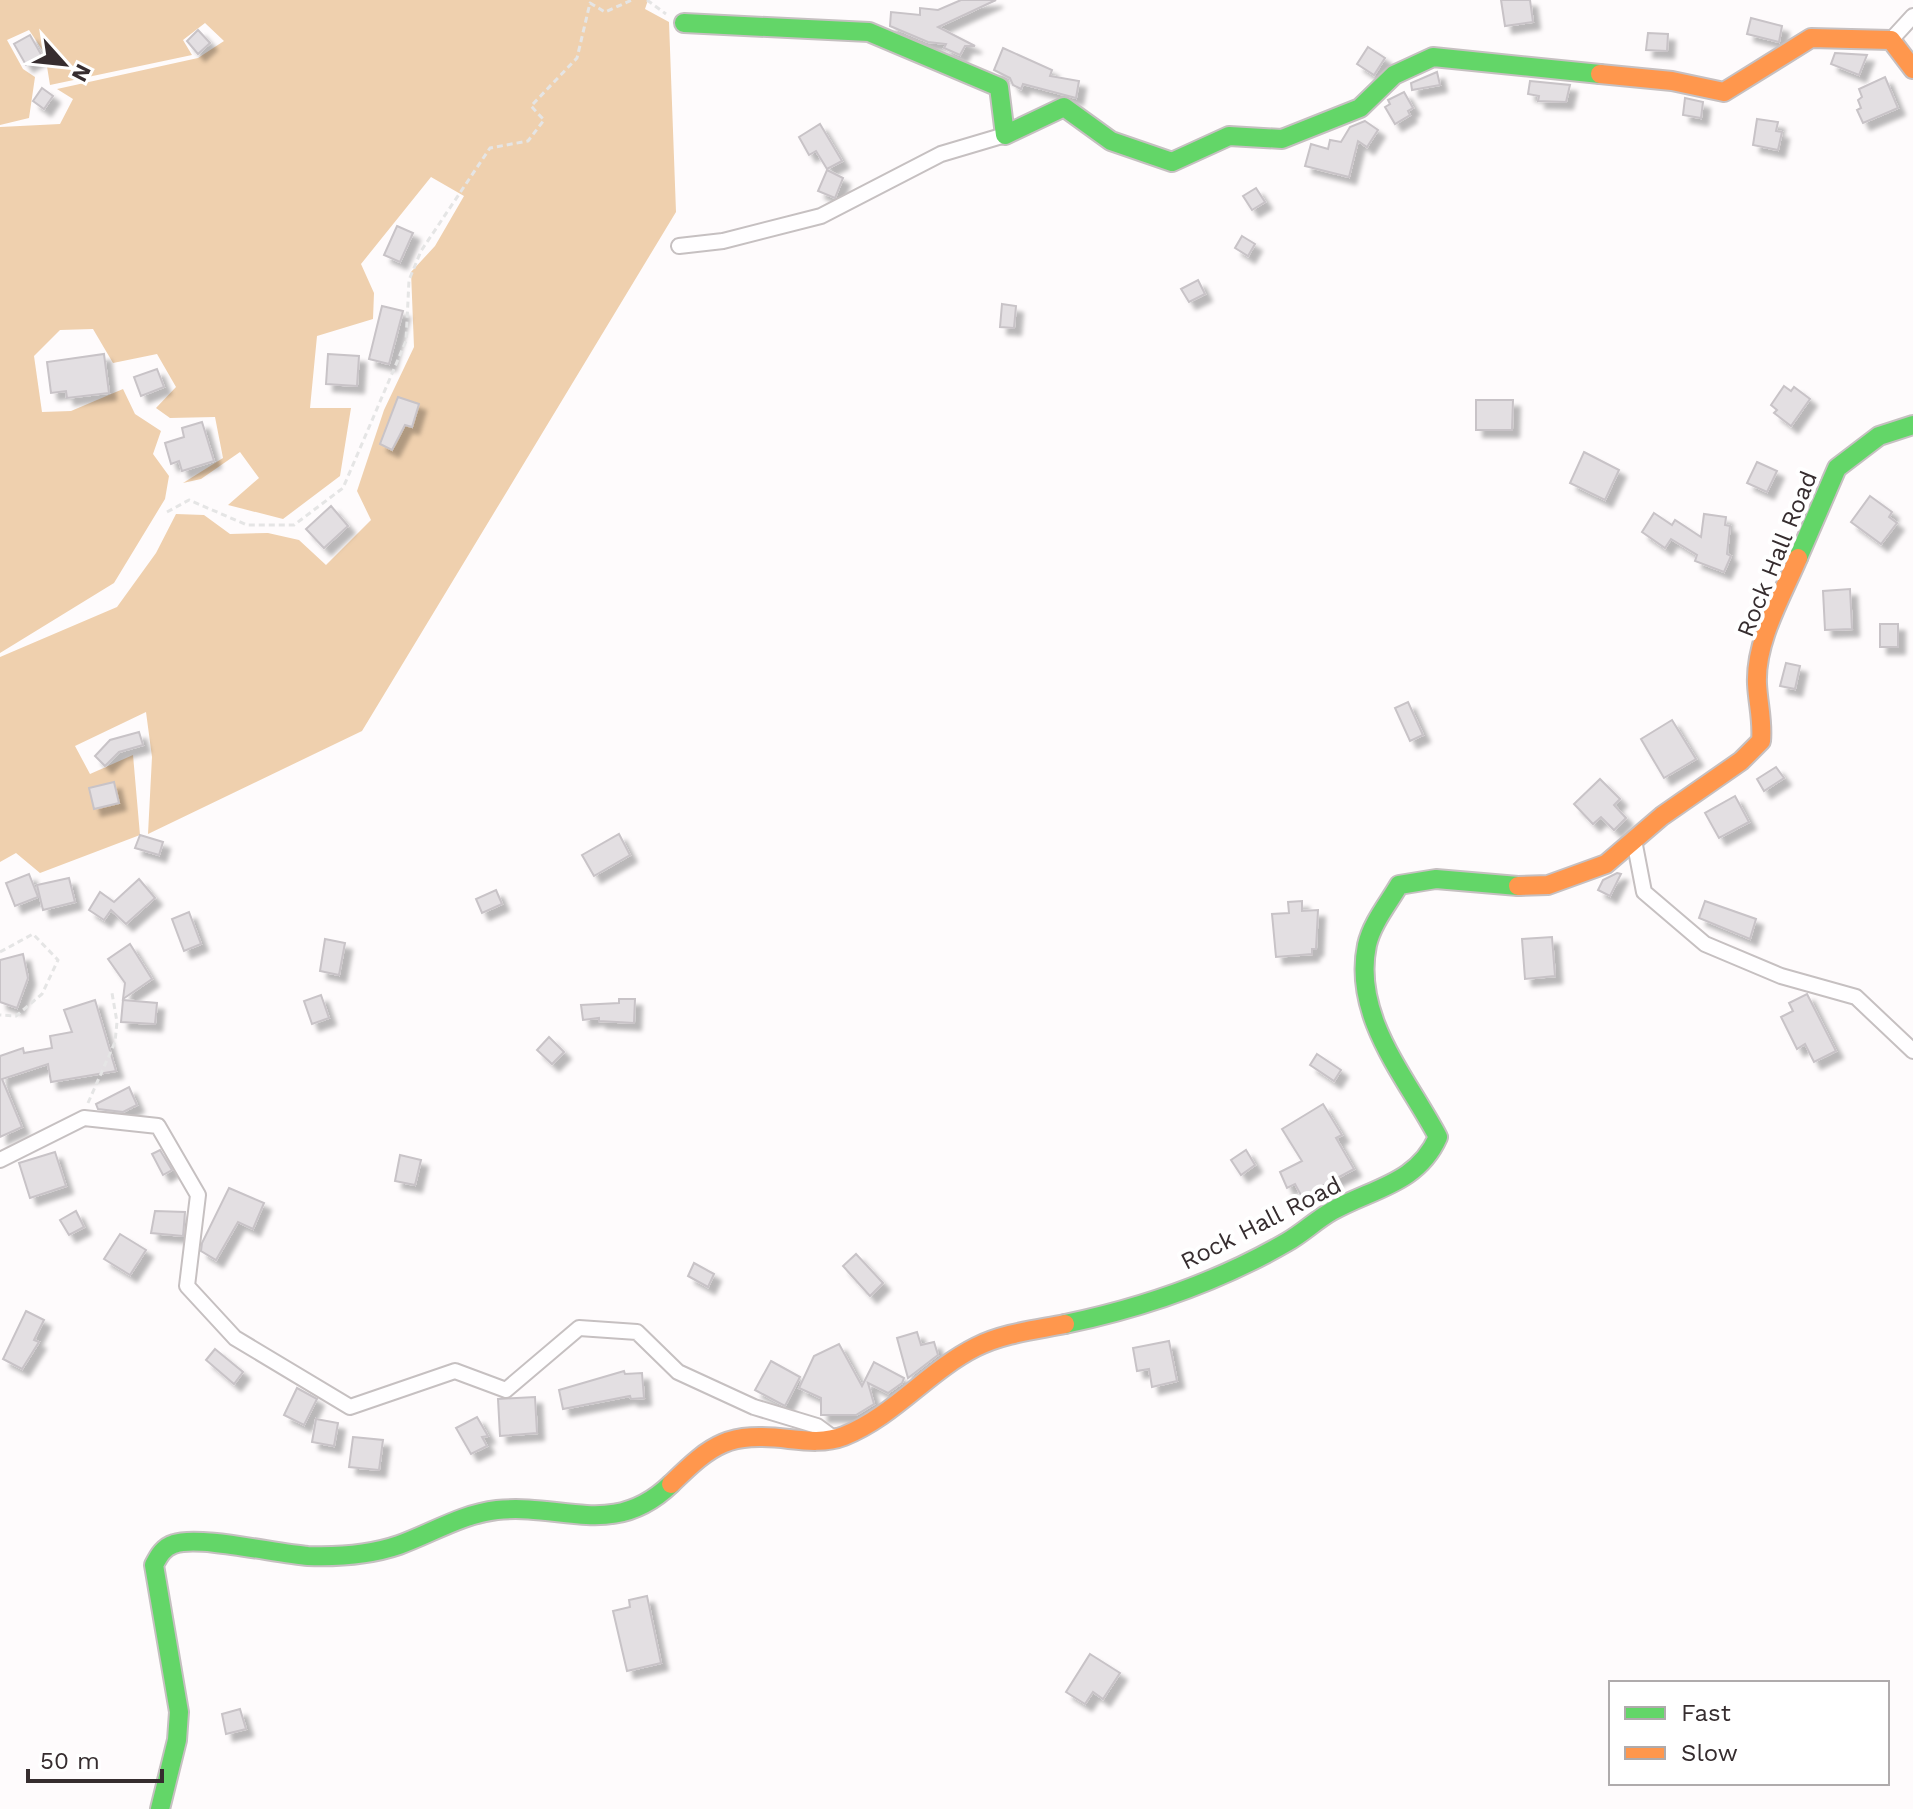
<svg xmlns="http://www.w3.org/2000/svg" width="1913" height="1809" font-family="'Work Sans',sans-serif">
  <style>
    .forest { fill: #efd0ae }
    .building { fill: #e3dfe2; stroke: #c8c3c7; stroke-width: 2; filter: url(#shadow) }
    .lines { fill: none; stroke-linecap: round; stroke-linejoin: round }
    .street-casing { stroke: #c6c0c1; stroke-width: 18 }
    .fast-casing { stroke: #c6c0c1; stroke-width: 22 }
    .slow-casing { stroke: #c6c0c1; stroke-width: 22 }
    .path { stroke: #e5e5e5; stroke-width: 3; stroke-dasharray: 6 4; stroke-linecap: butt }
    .street { stroke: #fffeff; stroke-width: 14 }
    .fast { stroke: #63d668; stroke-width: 18 }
    .slow { stroke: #ff974d; stroke-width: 18 }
    .labels { text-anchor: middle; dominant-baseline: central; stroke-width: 8; stroke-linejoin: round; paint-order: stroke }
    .street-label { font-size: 24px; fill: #362d2f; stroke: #fff }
  </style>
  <defs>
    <filter id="shadow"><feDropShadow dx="7" dy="7" stdDeviation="2" flood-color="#0004"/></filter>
  </defs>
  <rect width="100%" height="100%" fill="#fefbfc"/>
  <polygon class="forest" points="0,0 648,0 645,9 669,22 676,212 362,731 148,834 152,757 146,712 75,746 90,774 133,755 140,835 40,873 16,853 0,862 0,657 117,607 156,553 176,514 204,515 230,534 268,533 299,540 326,565 371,520 357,491 384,410 414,347 411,272 435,246 464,196 431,177 361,264 374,293 373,319 317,336 310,408 351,408 340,476 283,519 228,505 259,478 240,452 201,479 183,483 223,458 215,417 170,418 156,408 176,387 157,354 113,363 93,329 60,330 34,356 42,412 71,411 123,389 135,414 161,431 153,454 169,476 165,499 114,583 0,653 0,127 60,124 73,99 57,89 198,58 224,41 205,23 183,40 192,55 50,85 45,54 29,30 7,40 23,69 35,77 29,118 0,125"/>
  <g class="building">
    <polygon points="961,0 996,0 938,27 975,46 965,46 960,55 944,48 946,44 928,42 890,26 891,12 920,15 920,8 938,10"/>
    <polygon points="1501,0 1530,0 1533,22 1505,26"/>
    <polygon points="1751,18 1782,26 1779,42 1747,34"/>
    <polygon points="198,30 210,43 198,54 187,41"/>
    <polygon points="1648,33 1668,34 1667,51 1646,50"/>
    <polygon points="30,35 42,56 26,65 14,44"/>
    <polygon points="1368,47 1385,58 1374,75 1357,64"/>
    <polygon points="1003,48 1052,70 1050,76 1079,81 1076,98 1023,84 1021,89 1013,85 1010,78 994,70"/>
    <polygon points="1835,53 1867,55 1859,75 1831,64"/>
    <polygon points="1437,72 1440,85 1412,90 1411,83"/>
    <polygon points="1885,77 1898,108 1863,123 1857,110 1861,108 1858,100 1862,97 1859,89"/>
    <polygon points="1530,81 1570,85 1566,102 1538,101 1539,96 1528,94"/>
    <polygon points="42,88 53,96 44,109 33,101"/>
    <polygon points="1404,92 1413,108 1408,111 1410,115 1395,124 1385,107 1390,104 1388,100"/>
    <polygon points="1685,98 1703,102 1701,118 1683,115"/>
    <polygon points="1757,119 1778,122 1776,131 1782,132 1778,150 1753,145"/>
    <polygon points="1365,121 1378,130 1367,147 1358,141 1349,177 1305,166 1311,144 1328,149 1330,140 1341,142 1350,127"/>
    <polygon points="820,124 842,161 827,169 816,151 809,155 799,137"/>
    <polygon points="827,170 843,178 835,198 818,191"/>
    <polygon points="1256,188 1265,202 1252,210 1243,196"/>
    <polygon points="397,226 413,233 400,262 384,255"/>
    <polygon points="1242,236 1255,244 1248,256 1235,248"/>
    <polygon points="1198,280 1205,294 1189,302 1181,289"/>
    <polygon points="1002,304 1016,306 1014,328 1000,327"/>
    <polygon points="382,306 403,311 389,364 369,359"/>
    <polygon points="104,354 109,393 67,398 66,391 51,393 47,362"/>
    <polygon points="328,354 359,356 357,386 326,384"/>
    <polygon points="157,369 164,387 141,396 134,377"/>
    <polygon points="1784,386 1791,391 1794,387 1810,399 1791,426 1774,413 1777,410 1771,405"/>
    <polygon points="398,397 419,404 412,427 405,425 392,450 380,444"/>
    <polygon points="1476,400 1513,400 1512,430 1476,430"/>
    <polygon points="202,422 214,461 182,471 179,461 171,464 165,443 184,437 182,428"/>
    <polygon points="1584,452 1619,470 1605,500 1570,483"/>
    <polygon points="1757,462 1777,471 1767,492 1747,483"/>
    <polygon points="1870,496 1892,512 1889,517 1897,523 1881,544 1851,522"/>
    <polygon points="331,506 348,526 324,548 306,529"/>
    <polygon points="1654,513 1672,525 1675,520 1701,537 1704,514 1726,517 1725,525 1730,526 1727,554 1731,556 1724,572 1695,561 1697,555 1671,539 1665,548 1642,532"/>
    <polygon points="1850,589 1852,629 1825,630 1823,591"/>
    <rect x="1880" y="624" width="18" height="23"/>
    <polygon points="1786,663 1800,666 1795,689 1780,686"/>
    <polygon points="1408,702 1423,735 1410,741 1395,708"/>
    <polygon points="1672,720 1696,759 1664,778 1641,739"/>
    <polygon points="139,732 143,745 119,752 105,766 95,756 110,740"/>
    <polygon points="1776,767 1784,778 1764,791 1757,779"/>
    <polygon points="1600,779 1620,799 1614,805 1626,818 1614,830 1601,817 1593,824 1574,804"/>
    <polygon points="114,782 119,803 94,809 89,788"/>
    <polygon points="1735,796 1749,822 1719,838 1705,813"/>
    <polygon points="619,834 630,855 594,876 582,855"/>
    <polygon points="140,835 163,842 159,855 135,848"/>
    <polygon points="1617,873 1621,874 1610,896 1598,890 1603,880"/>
    <polygon points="29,874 38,897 15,906 6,883"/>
    <polygon points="69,878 75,902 43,910 37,885"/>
    <polygon points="139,879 155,898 126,924 111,910 104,920 89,910 100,892 114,902"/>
    <polygon points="496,890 502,904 482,913 476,899"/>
    <polygon points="1302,901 1302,911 1318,910 1316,949 1312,949 1312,954 1276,957 1272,914 1289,913 1288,902"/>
    <polygon points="1705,901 1756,919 1750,939 1699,918"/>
    <polygon points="189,912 201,944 184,951 172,919"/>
    <polygon points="1552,937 1555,976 1525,979 1522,939"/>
    <polygon points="325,939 345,943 339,975 320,971"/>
    <polygon points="130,944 152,979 123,999 125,983 108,959"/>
    <polygon points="23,954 28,978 17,1008 0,1002 0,960"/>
    <polygon points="1807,994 1836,1051 1814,1062 1805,1044 1797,1049 1781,1017 1793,1011 1789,1003"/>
    <polygon points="321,995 329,1018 312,1024 304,1001"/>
    <polygon points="619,999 635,999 634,1023 599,1021 599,1018 583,1020 581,1005 619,1003"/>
    <polygon points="95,1000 116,1071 51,1082 48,1064 2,1079 22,1127 0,1137 0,1056 23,1048 24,1053 52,1048 50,1036 72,1032 64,1010"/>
    <polygon points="123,1000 157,1003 155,1024 121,1022"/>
    <polygon points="549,1037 564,1052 552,1064 537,1050"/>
    <polygon points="1317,1054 1341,1070 1334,1081 1310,1065"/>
    <polygon points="129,1087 137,1105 123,1112 98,1109 96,1104"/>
    <polygon points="1323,1104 1342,1135 1336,1138 1354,1169 1302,1197 1295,1184 1287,1188 1280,1172 1302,1161 1282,1129"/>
    <polygon points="160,1150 172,1170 163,1175 152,1154"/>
    <polygon points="1246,1150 1255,1165 1241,1175 1231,1160"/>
    <polygon points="55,1152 66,1186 30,1198 19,1163"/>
    <polygon points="400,1155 421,1160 415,1185 395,1181"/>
    <polygon points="229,1188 264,1203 253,1229 238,1222 216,1260 201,1251 202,1243"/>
    <polygon points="76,1211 84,1227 69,1235 60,1220"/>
    <polygon points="155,1211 185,1212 183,1236 151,1233"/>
    <polygon points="120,1234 146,1250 130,1275 104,1259"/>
    <polygon points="856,1254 883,1283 870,1296 843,1266"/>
    <polygon points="694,1263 714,1274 708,1287 688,1276"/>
    <polygon points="26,1311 44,1320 34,1340 39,1342 22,1369 3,1359"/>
    <polygon points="917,1332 921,1345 934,1342 938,1355 908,1378 897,1338"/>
    <polygon points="1169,1341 1177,1381 1152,1387 1149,1369 1137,1371 1133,1348"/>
    <polygon points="839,1344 862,1386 874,1362 904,1378 902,1383 888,1393 868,1383 874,1404 856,1415 821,1415 821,1398 799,1388 814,1356"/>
    <polygon points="215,1349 243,1372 234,1384 206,1360"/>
    <polygon points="771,1361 800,1377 785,1406 755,1390"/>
    <polygon points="624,1371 625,1374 642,1373 644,1398 631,1399 630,1396 563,1409 559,1390"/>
    <polygon points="297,1388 317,1399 304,1425 284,1415"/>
    <polygon points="535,1397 537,1433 500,1436 498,1399"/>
    <polygon points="477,1417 488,1436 482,1437 487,1446 471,1454 456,1428"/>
    <polygon points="316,1419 338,1423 334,1446 312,1442"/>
    <polygon points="353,1437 383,1440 379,1470 349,1467"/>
    <polygon points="647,1596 661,1663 627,1671 613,1611 630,1607 629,1600"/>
    <polygon points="1090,1654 1120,1673 1103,1699 1093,1692 1085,1704 1066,1692"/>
    <polygon points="240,1709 246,1729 226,1734 222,1714"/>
  </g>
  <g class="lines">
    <g class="street-casing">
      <g id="street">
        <polyline points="1891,40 1913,16"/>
        <polyline points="679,246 723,241 821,216 941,154 1005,135"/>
        <polyline points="1634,840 1644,892 1705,944 1781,976 1856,997 1913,1051"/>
        <polyline points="0,1160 84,1118 158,1126 198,1195 187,1286 235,1338 350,1407 455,1371 506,1390 579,1328 637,1332 678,1372 754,1407 817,1426 832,1437 838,1436"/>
      </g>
    </g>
    <g class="fast-casing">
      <g id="fast">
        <polyline points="684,23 869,32 999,87 1005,135 1064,107 1111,141 1172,162 1229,136 1282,139 1360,108 1394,75 1433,57 1600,74"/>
        <polyline points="1798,558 1837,468 1879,436 1913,425"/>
        <path d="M 1065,1324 C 1142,1308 1218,1282 1287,1242 C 1303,1233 1316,1220 1332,1211 C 1373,1188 1417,1184 1438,1137 C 1407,1078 1352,1017 1367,945 C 1372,923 1388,904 1399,885 L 1436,879 L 1518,886"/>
        <path d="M 160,1809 L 177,1740 L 179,1712 L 154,1565 C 159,1555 164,1547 174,1544 C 199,1535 277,1554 308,1556 C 338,1557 370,1555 399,1545 C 432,1533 462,1514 497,1510 C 563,1503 614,1539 671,1484"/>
      </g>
    </g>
    <g class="slow-casing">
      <g id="slow">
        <polyline points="1600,74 1672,81 1724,92 1811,38 1891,40 1913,69"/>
        <path d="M 1518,886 L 1548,885 L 1606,864 L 1662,816 L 1741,761 L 1761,741 C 1763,721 1758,704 1757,684 C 1755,641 1782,596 1798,558"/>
        <path d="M 671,1484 C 713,1443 728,1432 789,1439 C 807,1441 826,1443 844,1436 C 894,1416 928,1371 976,1347 C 1004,1333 1035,1330 1065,1324"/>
      </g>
    </g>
    <g class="path">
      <polyline points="647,0 666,14"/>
      <polyline points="167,512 189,500 247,525 294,525 343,488 406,341 409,280 421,251 490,148 528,141 544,120 531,106 577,58 590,3 605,12 632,0"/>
      <polyline points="0,952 33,934 58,960 42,994 16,1016 0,1015"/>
      <polyline points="88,1103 115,1042 117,1022 112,993"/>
    </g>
    <use href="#street" class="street"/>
    <use href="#fast" class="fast"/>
    <use href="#slow" class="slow"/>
  </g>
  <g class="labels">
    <g class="street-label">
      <text transform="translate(1777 554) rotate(-68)">Rock Hall Road</text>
      <text transform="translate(1261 1223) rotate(-27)">Rock Hall Road</text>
    </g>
  </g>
  <rect x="1609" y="1681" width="280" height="104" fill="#ffffff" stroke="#afabac" stroke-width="2"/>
  <rect x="1625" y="1707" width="40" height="12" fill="#63d668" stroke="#afabac" stroke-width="2"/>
  <text x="1681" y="1721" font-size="24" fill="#362d2f">Fast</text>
  <rect x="1625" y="1747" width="40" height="12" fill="#ff974d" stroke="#afabac" stroke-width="2"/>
  <text x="1681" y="1761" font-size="24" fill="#362d2f">Slow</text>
  <g transform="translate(64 64) rotate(117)" stroke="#ffffff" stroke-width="6" paint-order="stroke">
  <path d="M0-6L14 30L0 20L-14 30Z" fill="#362d2f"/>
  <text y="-12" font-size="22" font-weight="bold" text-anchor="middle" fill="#362d2f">N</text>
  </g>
  <path d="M28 1769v12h134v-12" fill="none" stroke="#362d2f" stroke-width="4"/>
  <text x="40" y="1769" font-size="24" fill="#362d2f" stroke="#ffffff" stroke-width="6" paint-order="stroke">50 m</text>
</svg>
